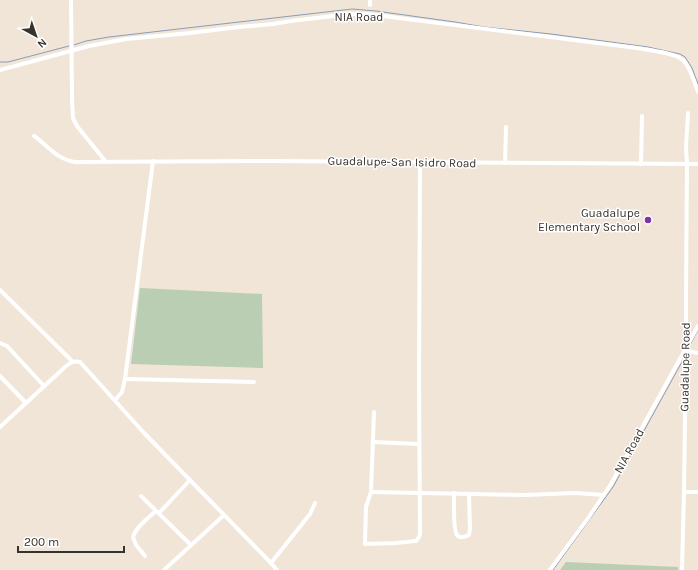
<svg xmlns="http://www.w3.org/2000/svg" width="698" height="570" font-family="Karla,sans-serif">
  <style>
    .green { fill: #baceb3 }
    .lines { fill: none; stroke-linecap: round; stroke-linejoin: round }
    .stream { stroke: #8a9db7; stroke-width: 1 }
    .minor { stroke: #fff; stroke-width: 4 }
    .poi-dot { fill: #7c35a8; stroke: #fff; stroke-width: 1.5 }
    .labels { text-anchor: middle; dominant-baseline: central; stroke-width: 3; stroke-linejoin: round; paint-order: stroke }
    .street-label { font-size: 12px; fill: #36322c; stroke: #fff }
    .poi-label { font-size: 12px; fill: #36322c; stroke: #fff; text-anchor: end }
  </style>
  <rect width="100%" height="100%" fill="#f1e5d7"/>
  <g class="green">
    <polygon points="140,288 262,294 263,368 131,364"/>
    <polygon points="566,562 678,567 678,570 560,570"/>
  </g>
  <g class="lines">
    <g class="stream">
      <polyline points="74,45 86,41 109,37 352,9 376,11 455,22 484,27 551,34 648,47 680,54 685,57 692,68 698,84"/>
      <polyline points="0,62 8,62 69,46"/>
      <polyline points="690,345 698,330"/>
      <polyline points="553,570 613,487 683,360"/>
    </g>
    <g class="minor">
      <polyline points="71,0 72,98 73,118 77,126 106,162"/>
      <polyline points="370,0 370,5"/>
      <path d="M 0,70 L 89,46 L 126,39 L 190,33 L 239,27 L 273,24 L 291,21 L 350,14 L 367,14 L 637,48 C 648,50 676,53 683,60 C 690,67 695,83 698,92"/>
      <path d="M 34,136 C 47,145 58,160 75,162 L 273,161 L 698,164"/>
      <polyline points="505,163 506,127"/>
      <polyline points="641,164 642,116"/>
      <polyline points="0,290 72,361"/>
      <polyline points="0,343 7,346 44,386"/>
      <polyline points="686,351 698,353"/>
      <polyline points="0,376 26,403"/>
      <polyline points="125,379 254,382"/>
      <polyline points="115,400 122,392 125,379 153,161"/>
      <polyline points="374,412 371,492 366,507 365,544 396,543 416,541 419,537 420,534 419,379 420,162"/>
      <path d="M 0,427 L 65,367 C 70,363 74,360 80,362 L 145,434 L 271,563 L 277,570"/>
      <polyline points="373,442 419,444"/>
      <polyline points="371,492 526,495 575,493 604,495"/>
      <polyline points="684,492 698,492"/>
      <path d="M 454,493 C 454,501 453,530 457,535 C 460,539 465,537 469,535 L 470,529 L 469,494"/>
      <polyline points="141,496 191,545"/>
      <polyline points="159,513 190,480"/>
      <path d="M 145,556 L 136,545 L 133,537 C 136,527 148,518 156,511"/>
      <polyline points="271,563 310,514 315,503"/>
      <polyline points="164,570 224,515"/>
      <polyline points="550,570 589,517 611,484 686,348 698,326"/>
      <polyline points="682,570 684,492 686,348 686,297 687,164 686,147 688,113"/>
    </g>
  </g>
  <circle class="poi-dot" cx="648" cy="220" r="4"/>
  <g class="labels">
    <g class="street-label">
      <text x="359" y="17">NIA Road</text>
      <text transform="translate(402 162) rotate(1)">Guadalupe-San Isidro Road</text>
      <text transform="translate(685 367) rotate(-89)">Guadalupe Road</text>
      <text transform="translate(629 451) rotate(-61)">NIA Road</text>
    </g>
    <g class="poi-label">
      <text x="640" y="213">Guadalupe<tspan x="640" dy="14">Elementary School</tspan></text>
    </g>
  </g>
  <g transform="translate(36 36) rotate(140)" stroke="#ffffff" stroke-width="3" paint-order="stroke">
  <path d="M0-3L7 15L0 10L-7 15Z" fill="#36322c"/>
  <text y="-6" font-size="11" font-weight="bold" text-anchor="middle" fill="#36322c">N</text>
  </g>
  <path d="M18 546v6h106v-6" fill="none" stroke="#36322c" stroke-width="2"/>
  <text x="24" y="546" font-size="12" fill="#36322c" stroke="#ffffff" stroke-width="3" paint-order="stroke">200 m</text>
</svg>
